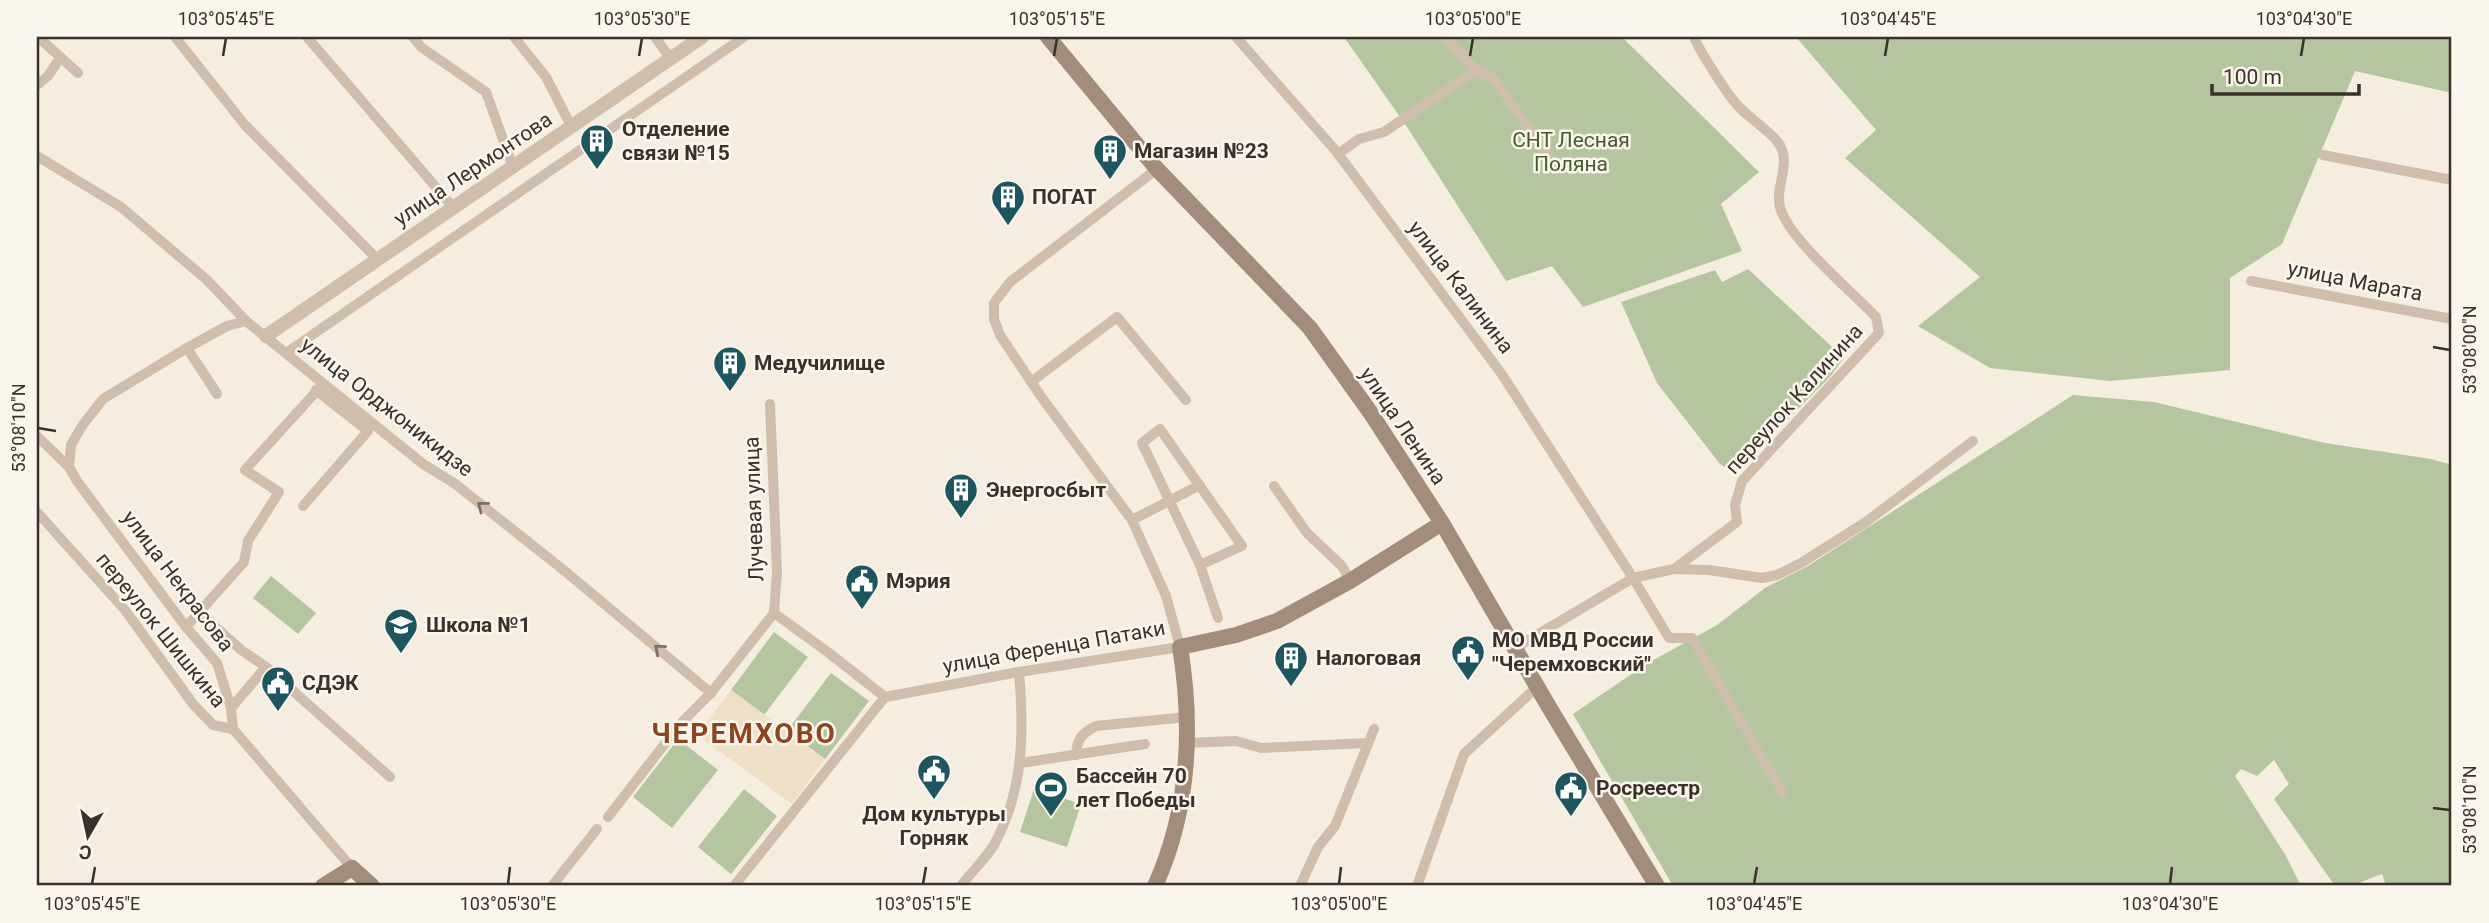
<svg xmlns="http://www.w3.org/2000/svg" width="2489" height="923" font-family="Roboto,sans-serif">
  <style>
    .green { fill: #b5c59f }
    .plaza { fill: #ede0c7 }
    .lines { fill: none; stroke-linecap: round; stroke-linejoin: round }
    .minor { stroke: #cebeab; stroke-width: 10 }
    .tertiary { stroke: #cebeab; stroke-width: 14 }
    .secondary { stroke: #a28d7c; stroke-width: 16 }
    .oneway { stroke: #7d7064 }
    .ticks { fill: none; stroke: #3b312a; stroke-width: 2.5 }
    .labels { text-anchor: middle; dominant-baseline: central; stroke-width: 5; stroke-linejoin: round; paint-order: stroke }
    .poi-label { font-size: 21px; font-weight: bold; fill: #3b312a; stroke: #fbf6ed; text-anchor: start }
    .park-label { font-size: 21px; fill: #465b2d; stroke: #fbf6ed }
    .street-label { font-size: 21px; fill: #3b312a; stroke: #fbf6ed }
    .district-label { font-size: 28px; font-weight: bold; letter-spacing: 2px; fill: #8f441f; stroke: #fbf6ed }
    .neatline { fill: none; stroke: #3b312a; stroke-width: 2.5 }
    .ticks-label { font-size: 18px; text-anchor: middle; fill: #3b312a }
  </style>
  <rect width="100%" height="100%" fill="#f5ede0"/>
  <g class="green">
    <polygon points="1344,37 1606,37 1609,39 1612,37 1622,37 1759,172 1721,204 1742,251 1583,307 1552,266 1506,281 1407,127"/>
    <polygon points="1796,37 2452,37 2452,93 2355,71 2282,244 2230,278 2230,370 2110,381 1990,368 1918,326 1980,277 1845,158 1876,130"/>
    <polygon points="1748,269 1844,358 1829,378 1734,473 1720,464 1657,383 1621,302 1715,270 1722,282"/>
    <polygon points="2073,395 2154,402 2325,443 2431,459 2452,465 2452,886 2386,886 2382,874 2361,882 2360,886 2335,886 2274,799 2289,784 2274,760 2257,776 2241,769 2235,776 2286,856 2301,886 1673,886 1573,714 1648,663 1717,625 1765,588 1808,566"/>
    <polygon points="271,576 316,613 298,634 253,598"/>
    <polygon points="774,632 808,657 764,715 731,690"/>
    <polygon points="831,673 869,701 825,759 787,731"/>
    <polygon points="678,739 718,770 672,828 633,797"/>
    <polygon points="744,789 777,816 731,874 698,847"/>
    <polygon points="1034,789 1081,804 1067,847 1020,832"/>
  </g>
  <polygon class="plaza" points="731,690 825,759 792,804 697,735"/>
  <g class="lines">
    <g class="minor">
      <polyline points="38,37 78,73"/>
      <polyline points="175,37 245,125 377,259"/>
      <polyline points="307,37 453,207"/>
      <polyline points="413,37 421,47 486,92 513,167"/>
      <polyline points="514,37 546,77 572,128"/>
      <polyline points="655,37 670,58"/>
      <polyline points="1236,37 1336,151 1501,373 1633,578 1669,638 1692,638 1782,792"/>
      <polyline points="1445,37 1476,70"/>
      <polyline points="37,85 48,76 60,58"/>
      <polyline points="1338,154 1359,139 1384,132 1476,70 1493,78 1549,156"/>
      <polyline points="2323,155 2452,180"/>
      <polyline points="37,156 121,207 207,280 246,321 423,464 454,483 566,572 711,693"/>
      <polyline points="2251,281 2452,319"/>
      <polyline points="246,321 227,326 187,348 103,399 82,426 71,445 69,467 77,481 186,627 217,663 231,708 233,729 352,868"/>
      <polyline points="187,348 217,394"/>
      <polyline points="286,353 744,37"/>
      <polyline points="1031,382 1117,317 1186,400"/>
      <polyline points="770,404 777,572 774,613"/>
      <polyline points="37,436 69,467"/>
      <polyline points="1274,486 1307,533 1342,566 1350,581"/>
      <polyline points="303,506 368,431 316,390"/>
      <polyline points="37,512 125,610 193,704 213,725 233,729"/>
      <polyline points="1132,520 1200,485"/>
      <polyline points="1200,565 1242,546 1160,429 1142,443 1200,565 1218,618"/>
      <polyline points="1674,569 1709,570 1762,578 1777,575 1801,563 1866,522 1973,441"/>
      <polyline points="200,613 240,649 266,667"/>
      <polyline points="774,613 829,653 885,697"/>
      <polyline points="186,627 244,562 248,541 279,492 245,470 323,384"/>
      <path d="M 1515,648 L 1633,578 L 1674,569 L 1737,522 L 1735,505 L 1742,481 L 1879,333 L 1876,317 C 1851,291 1795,244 1782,213 C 1771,189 1795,163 1777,141 C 1766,128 1749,118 1737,105 C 1726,92 1700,52 1694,37"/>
      <polyline points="231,708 266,667 390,777"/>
      <polyline points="1187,743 1236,741 1261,748 1368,743"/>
      <path d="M 1076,755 C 1077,739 1081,734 1096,726 L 1187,717"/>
      <polyline points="1021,763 1145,744"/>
      <polyline points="608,817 681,723 711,693 774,613"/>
      <polyline points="552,886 597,829"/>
      <polyline points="734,886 885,697 1019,672 1180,647 1166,596 1132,520 1040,395 1000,335 994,319 994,303 1010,282 1157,169"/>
      <path d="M 961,886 C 971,872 986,859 995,843 C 1024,789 1024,731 1019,672"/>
      <polyline points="1300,886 1318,847 1335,826 1374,729"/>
      <polyline points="1417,886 1464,754 1537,687"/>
    </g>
    <polyline class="tertiary" points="266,336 702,37"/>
    <g class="secondary">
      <polyline points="1048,37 1157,169 1310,328 1370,412 1442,523 1549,707 1657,886"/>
      <polyline points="323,886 352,868 372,886"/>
      <path d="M 1155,886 C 1189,811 1193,727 1180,647 L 1236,635 L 1277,621 L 1350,581 L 1442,523"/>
    </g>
  </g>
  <defs><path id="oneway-chevron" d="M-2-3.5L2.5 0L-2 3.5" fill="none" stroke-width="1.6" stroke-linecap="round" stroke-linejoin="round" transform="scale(1.75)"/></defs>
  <g class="oneway">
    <use href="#oneway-chevron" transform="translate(482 506) rotate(-142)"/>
    <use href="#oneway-chevron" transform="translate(659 649) rotate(-140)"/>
  </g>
  <path class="ticks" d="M 223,56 L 226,38M 639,56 L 642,38M 1054,56 L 1057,38M 1470,56 L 1473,38M 1885,56 L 1888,38M 2301,56 L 2304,38M 2433,347 L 2450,350M 38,428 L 56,431M 2433,808 L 2450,810M 92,884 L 95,867M 508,884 L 510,867M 923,884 L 926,867M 1339,884 L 1341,867M 1754,884 L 1757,867M 2170,884 L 2172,867"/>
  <defs>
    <g id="building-pin" transform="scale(1.75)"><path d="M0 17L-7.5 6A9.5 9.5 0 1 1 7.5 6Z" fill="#1d5560" stroke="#fbf6ed"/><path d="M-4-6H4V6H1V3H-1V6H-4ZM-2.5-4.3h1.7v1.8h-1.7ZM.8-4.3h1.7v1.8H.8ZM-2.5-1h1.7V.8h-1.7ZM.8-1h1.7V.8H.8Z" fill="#fff"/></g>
    <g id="civic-pin" transform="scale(1.75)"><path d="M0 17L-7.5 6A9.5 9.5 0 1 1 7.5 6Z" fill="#1d5560" stroke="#fbf6ed"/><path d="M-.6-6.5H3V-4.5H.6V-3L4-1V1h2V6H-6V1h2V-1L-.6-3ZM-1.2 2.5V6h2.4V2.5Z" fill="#fff"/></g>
    <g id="school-pin" transform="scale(1.75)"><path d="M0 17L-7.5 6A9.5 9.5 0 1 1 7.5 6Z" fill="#1d5560" stroke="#fbf6ed"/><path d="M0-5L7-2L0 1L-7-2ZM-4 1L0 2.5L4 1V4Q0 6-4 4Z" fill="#fff"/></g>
    <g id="stadium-pin" transform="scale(1.75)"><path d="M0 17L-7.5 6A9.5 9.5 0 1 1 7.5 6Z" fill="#1d5560" stroke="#fbf6ed"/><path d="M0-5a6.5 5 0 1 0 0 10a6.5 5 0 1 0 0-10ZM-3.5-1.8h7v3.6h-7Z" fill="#fff"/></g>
  </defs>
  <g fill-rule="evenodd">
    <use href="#building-pin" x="597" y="141"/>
    <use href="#building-pin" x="1110" y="151"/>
    <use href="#building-pin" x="1008" y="197"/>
    <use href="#building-pin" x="730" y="363"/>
    <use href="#building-pin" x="961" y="490"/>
    <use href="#civic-pin" x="862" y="581"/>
    <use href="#school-pin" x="401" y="625"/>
    <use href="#civic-pin" x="1468" y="652"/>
    <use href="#building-pin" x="1291" y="658"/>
    <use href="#civic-pin" x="278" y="683"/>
    <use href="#civic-pin" x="934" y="771"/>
    <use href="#stadium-pin" x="1051" y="788"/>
    <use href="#civic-pin" x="1571" y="788"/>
  </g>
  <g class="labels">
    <g class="poi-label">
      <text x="622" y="129">Отделение<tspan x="622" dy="24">связи №15</tspan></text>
      <text x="1134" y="151">Магазин №23</text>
      <text x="1032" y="197">ПОГАТ</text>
      <text x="754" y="363">Медучилище</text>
      <text x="986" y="490">Энергосбыт</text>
      <text x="886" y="581">Мэрия</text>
      <text x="426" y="625">Школа №1</text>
      <text x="1492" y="640">МО МВД России<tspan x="1492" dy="24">"Черемховский"</tspan></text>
      <text x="1316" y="658">Налоговая</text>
      <text x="302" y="683">СДЭК</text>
      <text x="1076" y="776">Бассейн 70<tspan x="1076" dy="24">лет Победы</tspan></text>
      <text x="1596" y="788">Росреестр</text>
      <text x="934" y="814" text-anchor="middle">Дом культуры<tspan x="934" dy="24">Горняк</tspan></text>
    </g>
    <g class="park-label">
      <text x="1571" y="140">СНТ Лесная<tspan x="1571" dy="24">Поляна</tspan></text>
    </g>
    <g class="street-label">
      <text transform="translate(473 169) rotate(-34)">улица Лермонтова</text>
      <text transform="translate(2355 281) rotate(11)">улица Марата</text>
      <text transform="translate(1461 287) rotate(53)">улица Калинина</text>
      <text transform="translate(1794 399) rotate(-48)">переулок Калинина</text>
      <text transform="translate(387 407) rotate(38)">улица Орджоникидзе</text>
      <text transform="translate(1403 426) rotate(56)">улица Ленина</text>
      <text transform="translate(754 509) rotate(-92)">Лучевая улица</text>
      <text transform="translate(178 581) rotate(53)">улица Некрасова</text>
      <text transform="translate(161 630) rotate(51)">переулок Шишкина</text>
      <text transform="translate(1054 647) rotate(-10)">улица Ференца Патаки</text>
    </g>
    <g class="district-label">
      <text x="744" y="733">ЧЕРЕМХОВО</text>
    </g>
  </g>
  <rect width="2489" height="923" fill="none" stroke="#fbf6ed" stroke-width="77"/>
  <g transform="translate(88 836) rotate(189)" stroke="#fbf6ed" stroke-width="5" paint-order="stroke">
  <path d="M0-5L12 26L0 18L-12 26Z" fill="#3b312a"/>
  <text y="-10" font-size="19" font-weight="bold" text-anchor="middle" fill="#3b312a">С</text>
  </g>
  <path d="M2212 84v10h147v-10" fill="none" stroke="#3b312a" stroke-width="3.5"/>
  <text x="2223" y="84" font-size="21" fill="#3b312a" stroke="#fbf6ed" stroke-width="5" paint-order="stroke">100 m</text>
  <rect x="38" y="38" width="2412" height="846" class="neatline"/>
  <g class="ticks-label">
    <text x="226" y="25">103°05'45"E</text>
    <text x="642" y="25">103°05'30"E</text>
    <text x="1057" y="25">103°05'15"E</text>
    <text x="1473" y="25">103°05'00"E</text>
    <text x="1888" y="25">103°04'45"E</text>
    <text x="2304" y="25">103°04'30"E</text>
    <text transform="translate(2470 350) rotate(-90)" y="6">53°08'00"N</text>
    <text transform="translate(19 428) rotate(-90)" y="6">53°08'10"N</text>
    <text transform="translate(2470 810) rotate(-90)" y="6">53°08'10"N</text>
    <text x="92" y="910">103°05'45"E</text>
    <text x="508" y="910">103°05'30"E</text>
    <text x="923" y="910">103°05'15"E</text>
    <text x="1339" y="910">103°05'00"E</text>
    <text x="1754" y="910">103°04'45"E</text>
    <text x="2170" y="910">103°04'30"E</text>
  </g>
</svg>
